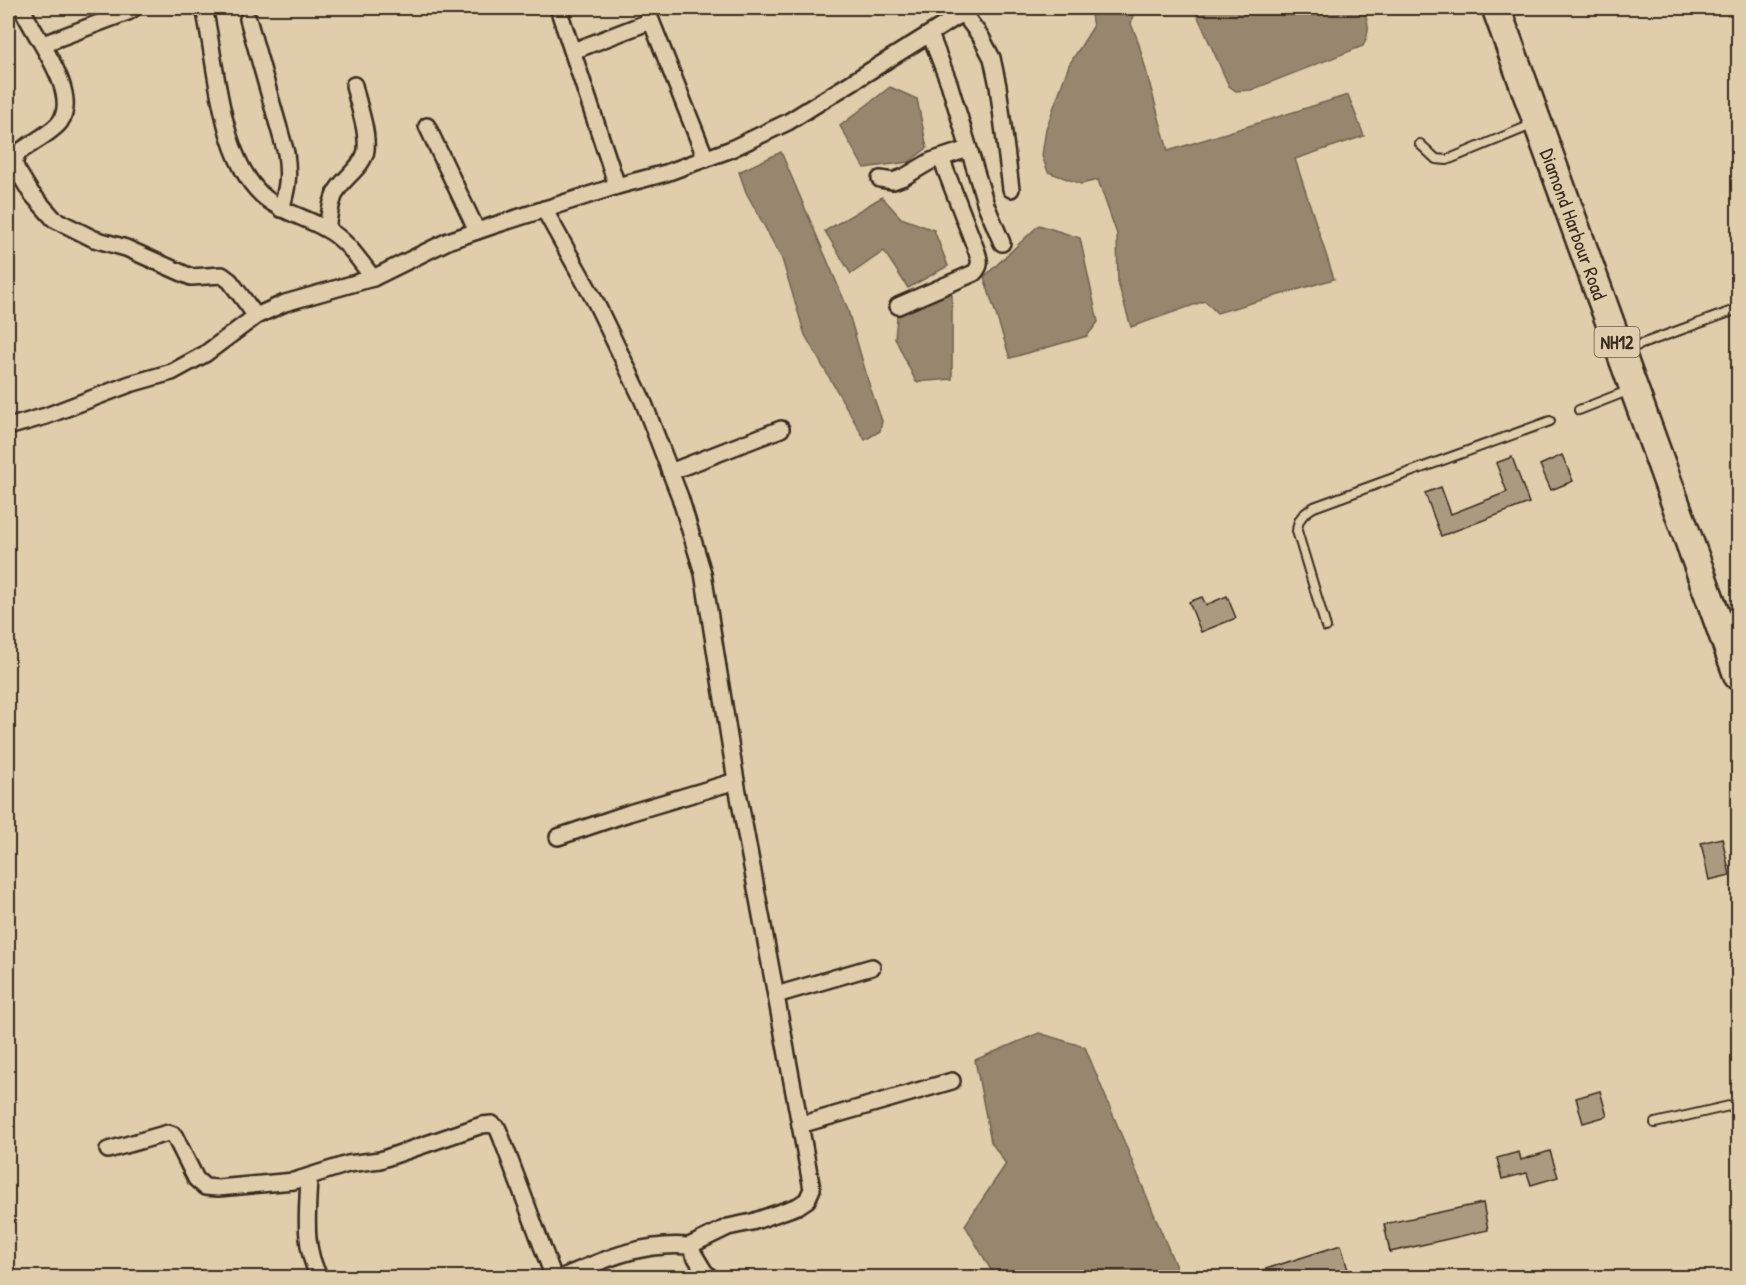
<svg xmlns="http://www.w3.org/2000/svg" width="1746" height="1285" font-family="'Patrick Hand',sans-serif">
  <style>
    .water { fill: #98876e; stroke: #73624e; stroke-width: 1.5 }
    .building { fill: #ac9a80; stroke: #3b2a1e; stroke-width: 1.5 }
    .lines { fill: none; stroke-linecap: round; stroke-linejoin: round }
    .lane-casing { stroke: #3b2a1e; stroke-width: 12 }
    .street-casing { stroke: #3b2a1e; stroke-width: 20 }
    .highway-casing { stroke: #3b2a1e; stroke-width: 32 }
    .lane { stroke: #dfcdab; stroke-width: 8 }
    .street { stroke: #dfcdab; stroke-width: 15 }
    .highway { stroke: #dfcdab; stroke-width: 27 }
    .labels { text-anchor: middle; dominant-baseline: central; stroke-width: 6; stroke-linejoin: round; paint-order: stroke }
    .shield { fill: #dfcdab; stroke: #6c5b48; stroke-width: 1.5 }
    .shield-label { font-size: 18px; font-weight: bold; fill: #3b2a1e }
    .street-label { font-size: 20px; fill: #3b2a1e; stroke: #dfcdab }
  </style>
  <rect width="100%" height="100%" fill="#dfcdab"/>
  <filter id="ink" filterUnits="userSpaceOnUse"><feTurbulence type="fractalNoise" baseFrequency=".0167" numOctaves="2"/><feDisplacementMap in="SourceGraphic" scale="12" xChannelSelector="R" yChannelSelector="G"/><feConvolveMatrix kernelMatrix="1 2 1 2 8 2 1 2 1" color-interpolation-filters="sRGB"/></filter>
  <g filter="url(#ink)">
    <g class="water">
      <polygon points="1090,8 1135,8 1131,24 1138,41 1168,151 1348,95 1364,136 1295,159 1334,279 1217,313 1205,301 1131,327 1118,283 1117,234 1098,180 1081,184 1048,172 1042,156 1046,129 1069,65 1093,27"/>
      <path d="M 1194,8 L 1362,8 C 1370,23 1370,31 1363,46 L 1251,90 L 1236,91 L 1229,86 Z"/>
      <polygon points="890,87 917,99 927,148 909,162 864,168 840,126"/>
      <polygon points="781,152 847,307 870,387 882,421 880,431 865,440 805,335 782,259 746,192 739,172"/>
      <polygon points="882,197 901,218 934,230 948,266 908,288 884,251 851,274 825,231"/>
      <polygon points="1039,225 1080,238 1098,322 1087,336 1010,358 984,277"/>
      <polygon points="941,286 952,295 952,379 916,382 895,338 898,307"/>
      <polygon points="1039,1033 1085,1047 1180,1277 995,1277 965,1225 1006,1164 991,1142 975,1060"/>
    </g>
    <g class="building">
      <polygon points="1562,455 1573,481 1551,490 1540,465"/>
      <polygon points="1512,457 1529,503 1441,536 1425,493 1441,487 1451,514 1507,492 1496,463"/>
      <polygon points="1227,596 1236,618 1201,632 1189,602 1202,597 1206,605"/>
      <polygon points="1722,838 1730,875 1709,880 1701,843"/>
      <polygon points="1600,1091 1607,1116 1583,1123 1576,1098"/>
      <polygon points="1550,1151 1558,1177 1531,1185 1527,1173 1502,1179 1497,1158 1519,1152 1521,1160"/>
      <polygon points="1483,1203 1488,1230 1390,1252 1384,1224"/>
      <polygon points="1341,1245 1348,1270 1323,1278 1248,1278 1247,1275"/>
    </g>
    <g class="lines">
      <g class="lane-casing">
        <g id="lane">
          <polyline points="1420,144 1436,159 1447,160 1534,124"/>
          <polyline points="1625,350 1738,309"/>
          <polyline points="1579,410 1630,390"/>
          <path d="M 1326,627 L 1297,531 C 1298,518 1303,514 1314,507 L 1550,421"/>
          <polyline points="1655,1123 1738,1104"/>
        </g>
      </g>
      <g class="street-casing">
        <g id="street">
          <path d="M 22,8 C 33,35 81,92 60,122 C 52,133 29,144 18,153 L 14,163 L 17,170 L 31,193 L 54,219 L 94,239 L 126,248 L 191,277 L 222,275 L 230,281 L 256,316"/>
          <path d="M 204,8 C 217,63 219,164 268,200 C 285,213 307,218 326,229 C 347,240 359,260 373,278"/>
          <polyline points="558,8 617,186"/>
          <polyline points="646,8 706,159"/>
          <polyline points="963,13 981,37 992,58 998,86 1011,189"/>
          <path d="M 248,19 L 286,153 C 289,175 288,187 281,209"/>
          <polyline points="930,34 949,83 986,205 1002,243"/>
          <polyline points="43,44 128,12 134,8"/>
          <polyline points="573,51 651,21"/>
          <polyline points="427,126 477,231"/>
          <polyline points="880,179 893,181 904,177 931,161 968,149"/>
          <polyline points="544,209 596,303 643,401 680,497 703,573 736,781 812,1189 807,1200 798,1206 752,1222 728,1227 689,1246"/>
          <path d="M 327,229 C 329,217 330,203 336,192 C 343,178 364,166 366,150 C 368,130 358,105 354,85"/>
          <path d="M 898,306 L 974,273 C 981,266 980,261 977,252 L 941,158"/>
          <polyline points="8,427 46,416 130,384 172,372 205,354 256,316 285,303 373,278 448,241 495,225 617,186 666,173 729,150 788,122 971,8"/>
          <polyline points="670,472 781,429"/>
          <polyline points="558,837 629,813 736,781"/>
          <polyline points="776,995 872,967"/>
          <polyline points="800,1125 952,1081"/>
          <polyline points="108,1150 168,1133 174,1135 196,1179 205,1187 218,1188 294,1181 348,1164 380,1160 482,1125 492,1124 498,1129 502,1139 554,1278"/>
          <path d="M 309,1177 C 308,1211 302,1247 320,1278"/>
          <path d="M 560,1278 C 604,1260 640,1242 689,1246 L 704,1271 L 711,1278"/>
        </g>
      </g>
      <g class="highway-casing">
        <polyline id="highway" points="1496,8 1738,676"/>
      </g>
      <use href="#lane" class="lane"/>
      <use href="#street" class="street"/>
      <use href="#highway" class="highway"/>
    </g>
  </g>
  <g class="labels">
    <rect class="shield" x="1594.5" y="327" width="45" height="30" rx="4.5"/>
    <g class="shield-label">
      <text x="1617" y="342">NH12</text>
    </g>
    <g class="street-label">
      <text transform="translate(1574 224) rotate(70)">Diamond Harbour Road</text>
    </g>
  </g>
  <rect width="1746" height="1285" fill="none" stroke="#dfcdab" stroke-width="30"/>
  <rect x="15" y="15" width="1716" height="1255" fill="none" stroke="#3b2a1e" stroke-width="2" filter="url(#ink)"/>
</svg>
